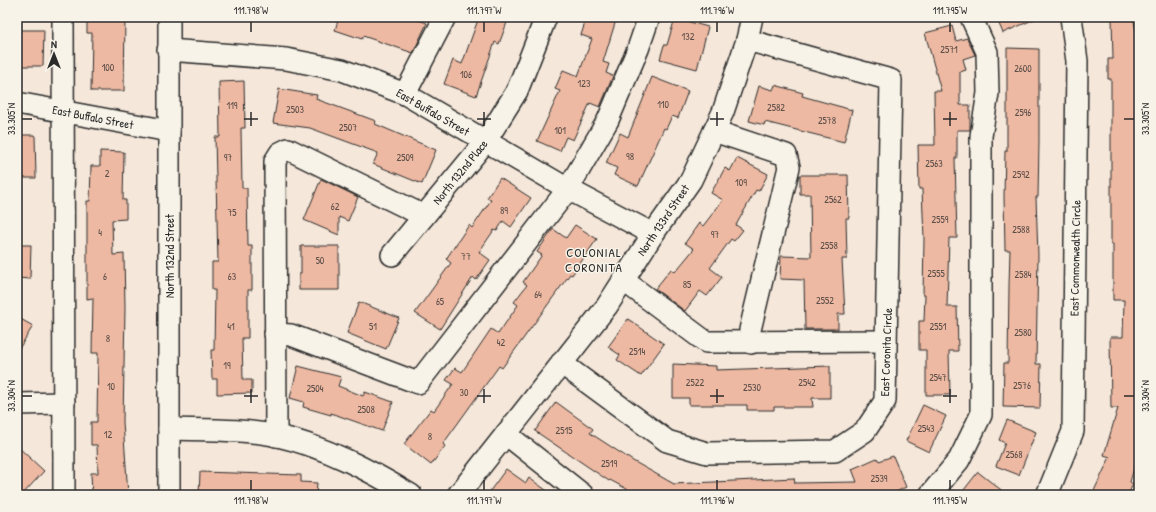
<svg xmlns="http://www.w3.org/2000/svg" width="1156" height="512" font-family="'Patrick Hand',sans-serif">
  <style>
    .building { fill: #eeb9a2; stroke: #2b2b2b }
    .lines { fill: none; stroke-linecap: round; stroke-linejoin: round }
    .minor-casing { stroke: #2b2b2b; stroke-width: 24 }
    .minor { stroke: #f7f3e8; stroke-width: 21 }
    .ticks { fill: none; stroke: #2b2b2b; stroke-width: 1.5 }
    .labels { text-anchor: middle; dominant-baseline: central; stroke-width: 3; stroke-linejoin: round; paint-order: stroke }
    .number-label { font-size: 10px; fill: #5c4e49 }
    .street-label { font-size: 12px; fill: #2b2b2b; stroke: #f7f3e8 }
    .neighbourhood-label { font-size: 13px; letter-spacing: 1px; fill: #2b2b2b; stroke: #f7f3e8 }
    .neatline { fill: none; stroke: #2b2b2b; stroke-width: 1.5 }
    .ticks-label { font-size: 10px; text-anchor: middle; fill: #2b2b2b }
  </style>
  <rect width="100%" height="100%" fill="#f5e7da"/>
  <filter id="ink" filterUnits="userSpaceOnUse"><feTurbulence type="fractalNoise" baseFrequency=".025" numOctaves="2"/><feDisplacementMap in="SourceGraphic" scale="8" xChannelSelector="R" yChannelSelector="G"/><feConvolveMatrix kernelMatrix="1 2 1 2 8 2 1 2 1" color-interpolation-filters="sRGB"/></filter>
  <g filter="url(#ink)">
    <g class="building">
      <polygon points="87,17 125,17 124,91 91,91 92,33 87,33"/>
      <polygon points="339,17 410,17 427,23 413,53 363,36 362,39 335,30"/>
      <polygon points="479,17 509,17 499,44 495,42 476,96 444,84 453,60 462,64"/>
      <polygon points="587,17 606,17 616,20 603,62 609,64 606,73 613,76 600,107 590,103 573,140 566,137 560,151 537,141 560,91 555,89 563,70 578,76 592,39 581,35"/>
      <polygon points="996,17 1039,17 1003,33"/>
      <polygon points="1112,17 1133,17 1137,35 1139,35 1139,357 1137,357 1139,426 1135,438 1139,440 1139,451 1130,482 1133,484 1128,495 1092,495 1110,457 1104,455 1118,408 1111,408 1110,337 1123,337 1124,300 1113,300 1113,244 1111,244 1111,79 1108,79 1108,59 1113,59"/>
      <polygon points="675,18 708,27 697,69 660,59 664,45 667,45"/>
      <polygon points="952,26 956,41 967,38 975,55 963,59 966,70 960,72 960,105 970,105 970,130 957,130 957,158 955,158 957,238 949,238 947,307 957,307 958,351 949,351 950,395 926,395 926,350 919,350 919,321 924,321 925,295 923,295 924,239 922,189 919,189 918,145 935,145 934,91 941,91 925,33"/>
      <polygon points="17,30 44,30 43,66 17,66"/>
      <polygon points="1007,48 1039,49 1039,142 1038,197 1036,197 1038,255 1036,364 1041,364 1040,408 1003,407 1004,363 1008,363 1009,285 1010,250 1005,250 1004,196 1005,151 1007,151"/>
      <polygon points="652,77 688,91 678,118 672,116 666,129 664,128 638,186 614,175 617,168 606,163 620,133 628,137"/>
      <polygon points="244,81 245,128 241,128 242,188 247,188 248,246 252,246 252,290 248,290 248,338 242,338 243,380 252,380 252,393 217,394 217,379 212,379 211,350 214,350 215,290 212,290 212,262 218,262 215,137 220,137 219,82"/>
      <polygon points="775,85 803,93 802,96 852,110 844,142 765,122 764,125 749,121 759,86 773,90"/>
      <polygon points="279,89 317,95 316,99 376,121 375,124 436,150 422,184 373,164 378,153 310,128 273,123"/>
      <polygon points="17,135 35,135 36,178 17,178"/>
      <polygon points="100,151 124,152 123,200 126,200 126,219 112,220 113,255 124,254 125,308 123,422 128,495 92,495 91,473 98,473 97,445 91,445 91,422 97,422 98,353 92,353 93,298 87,299 87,201 90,201 91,166 100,166"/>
      <polygon points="737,158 768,174 759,191 756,190 736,225 743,230 734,241 731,239 710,268 722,277 707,296 700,291 685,311 655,289 671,269 675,272 694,249 685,243 699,223 703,226 723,200 711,193 725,168 730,171"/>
      <polygon points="800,175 848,175 849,218 846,218 847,259 842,259 845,314 838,314 838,329 805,329 804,280 780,279 781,256 811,257 810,194 800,194"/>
      <polygon points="500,178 531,198 511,227 503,221 497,231 494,230 479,252 490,260 476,280 473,277 440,329 415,313 451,263 446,259 469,225 472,228 491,200 487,198"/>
      <polygon points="321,179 358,197 348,221 339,217 339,235 304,220"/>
      <polygon points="575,225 597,239 572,275 570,274 502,368 499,366 443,444 445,446 431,465 404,444 431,409 434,411 453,384 446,380 455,368 462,372 491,329 498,334 518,305 514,302 527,285 523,282 542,255 537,252 553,229 566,238"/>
      <polygon points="17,245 31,245 30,279 17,278"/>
      <polygon points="301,246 339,246 339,290 299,290 299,274 301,274"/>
      <polygon points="359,302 399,318 386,349 347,333"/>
      <polygon points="17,317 33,326 17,352"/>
      <polygon points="628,319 664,344 641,376 617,360 620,355 608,347"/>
      <polygon points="673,364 716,366 716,370 830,366 830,398 812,398 813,407 774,407 774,410 747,410 747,405 689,405 689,398 673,398"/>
      <polygon points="298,366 341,377 338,386 363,396 365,392 393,402 382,431 331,413 331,415 303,407 304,402 290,398"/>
      <polygon points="556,402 593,429 590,433 633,461 674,484 794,478 795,483 857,482 852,469 877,458 879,461 893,456 906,487 896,492 897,495 638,495 610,480 609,481 535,431"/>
      <polygon points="923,405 946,416 929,452 906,441"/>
      <polygon points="1007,420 1036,432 1019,475 996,466 1005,443 999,440"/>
      <polygon points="17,446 44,471 22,495 17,495"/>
      <polygon points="506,469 526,483 529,478 553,495 487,495"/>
      <polygon points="200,472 301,475 301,482 317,483 316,495 199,495"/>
      <polygon points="978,472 992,483 1008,495 960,495"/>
    </g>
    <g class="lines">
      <g class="minor-casing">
        <g id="minor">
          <polyline points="63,17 64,495"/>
          <polyline points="169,17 169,495"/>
          <polyline points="168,50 286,59 342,70 405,94 568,189 653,234"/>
          <polyline points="405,94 445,17"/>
          <polyline points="17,103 169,131"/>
          <polyline points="714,131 786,155 789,167 750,330 751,343"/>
          <polyline points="392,255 485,142 517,91 546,17"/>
          <polyline points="623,280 706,342 886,341"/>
          <polyline points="275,334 291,335 418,383 568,189 608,120 638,49 649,17"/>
          <polyline points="561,363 667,441 707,453 835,451 865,431 885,401 891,80 747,40"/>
          <polyline points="17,404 64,403"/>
          <path d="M 169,429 C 202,430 246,429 278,436 C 326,447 369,470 411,495"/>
          <polyline points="506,434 583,495"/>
          <polyline points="276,436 275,161 280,153 288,149 424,216"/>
          <polyline points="458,495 607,306 653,234 691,180 723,112 747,40 752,17"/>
          <polyline points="930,495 959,460 981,415 981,136 988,93 987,52 971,17"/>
          <polyline points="1047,495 1073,431 1077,61 1071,17"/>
        </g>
      </g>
      <use href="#minor" class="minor"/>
    </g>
  </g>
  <path class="ticks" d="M 251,22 L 251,32M 484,22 L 484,32M 717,22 L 717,32M 950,22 L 950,32M 251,112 L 251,126M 484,112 L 484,126M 717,112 L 717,126M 950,112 L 950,126M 22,119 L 32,119M 244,119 L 258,119M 477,119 L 491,119M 710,119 L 724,119M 943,119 L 957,119M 1124,119 L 1134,119M 251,389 L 251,403M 484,389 L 484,403M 717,389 L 717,403M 950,389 L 950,403M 22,396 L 32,396M 244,396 L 258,396M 477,396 L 491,396M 710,396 L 724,396M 943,396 L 957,396M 1124,396 L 1134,396M 251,480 L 251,490M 484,480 L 484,490M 717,480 L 717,490M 950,480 L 950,490"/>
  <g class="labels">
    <g class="number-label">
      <text x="688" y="36">132</text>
      <text x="949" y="49">2571</text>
      <text x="108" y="67">100</text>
      <text x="1023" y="68">2600</text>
      <text x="466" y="74">106</text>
      <text x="584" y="83">123</text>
      <text x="663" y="104">110</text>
      <text x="232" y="105">119</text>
      <text x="776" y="107">2582</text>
      <text x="295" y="109">2503</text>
      <text x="1023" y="112">2596</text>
      <text x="827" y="120">2578</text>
      <text x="348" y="127">2507</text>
      <text x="560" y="130">101</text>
      <text x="630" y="156">98</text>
      <text x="228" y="157">97</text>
      <text x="405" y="157">2509</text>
      <text x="934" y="163">2563</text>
      <text x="107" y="173">2</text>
      <text x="1021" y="174">2592</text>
      <text x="741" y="182">109</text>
      <text x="833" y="199">2562</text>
      <text x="335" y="206">62</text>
      <text x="504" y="210">89</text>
      <text x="232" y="212">75</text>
      <text x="940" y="219">2559</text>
      <text x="1021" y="229">2588</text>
      <text x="100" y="232">4</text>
      <text x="715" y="234">97</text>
      <text x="829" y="245">2558</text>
      <text x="466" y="256">77</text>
      <text x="320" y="260">50</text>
      <text x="936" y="273">2555</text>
      <text x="1023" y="274">2584</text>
      <text x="105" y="276">6</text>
      <text x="232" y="276">63</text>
      <text x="687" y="284">85</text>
      <text x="538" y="294">64</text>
      <text x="825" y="300">2552</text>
      <text x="440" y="301">65</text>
      <text x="231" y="326">41</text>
      <text x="373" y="326">51</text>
      <text x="938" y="326">2551</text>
      <text x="1023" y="332">2580</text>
      <text x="108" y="338">8</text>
      <text x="501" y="342">42</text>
      <text x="637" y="351">2514</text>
      <text x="227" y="365">19</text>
      <text x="938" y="377">2547</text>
      <text x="695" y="382">2522</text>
      <text x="807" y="382">2542</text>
      <text x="1022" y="385">2576</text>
      <text x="111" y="386">10</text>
      <text x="752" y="387">2530</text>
      <text x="315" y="388">2504</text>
      <text x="464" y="392">30</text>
      <text x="366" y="409">2508</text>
      <text x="926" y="428">2543</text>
      <text x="564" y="430">2515</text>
      <text x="108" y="434">12</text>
      <text x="430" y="436">8</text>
      <text x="1014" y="454">2568</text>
      <text x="609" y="463">2519</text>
      <text x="879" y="478">2539</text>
    </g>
    <g class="street-label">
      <text transform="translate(433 112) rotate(30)">East Buffalo Street</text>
      <text transform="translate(93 117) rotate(11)">East Buffalo Street</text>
      <text transform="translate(460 172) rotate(-51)">North 132nd Place</text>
      <text transform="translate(663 220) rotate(-56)">North 133rd Street</text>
      <text transform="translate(169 256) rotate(-90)">North 132nd Street</text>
      <text transform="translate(1075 258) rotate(-89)">East Commonwealth Circle</text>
      <text transform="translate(886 352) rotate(-88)">East Coronita Circle</text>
    </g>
    <g class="neighbourhood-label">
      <text x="594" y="252">COLONIAL<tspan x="594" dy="15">CORONITA</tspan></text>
    </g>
  </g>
  <rect width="1156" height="512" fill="none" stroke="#f7f3e8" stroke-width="44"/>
  <g transform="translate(54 54)" stroke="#f7f3e8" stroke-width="3" paint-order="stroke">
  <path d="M0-3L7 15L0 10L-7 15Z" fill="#2b2b2b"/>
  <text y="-6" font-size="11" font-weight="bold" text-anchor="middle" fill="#2b2b2b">N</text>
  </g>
  <rect x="22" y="22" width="1112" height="468" class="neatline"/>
  <g class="ticks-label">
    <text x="251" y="14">111.798°W</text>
    <text x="484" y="14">111.797°W</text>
    <text x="717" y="14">111.796°W</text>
    <text x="950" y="14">111.795°W</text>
    <text transform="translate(11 119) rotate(-90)" y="4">33.305°N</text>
    <text transform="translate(1145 119) rotate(-90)" y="4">33.305°N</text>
    <text transform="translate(11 396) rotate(-90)" y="4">33.304°N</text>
    <text transform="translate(1145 396) rotate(-90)" y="4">33.304°N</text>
    <text x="251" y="504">111.798°W</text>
    <text x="484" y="504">111.797°W</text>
    <text x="717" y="504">111.796°W</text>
    <text x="950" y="504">111.795°W</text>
  </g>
</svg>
